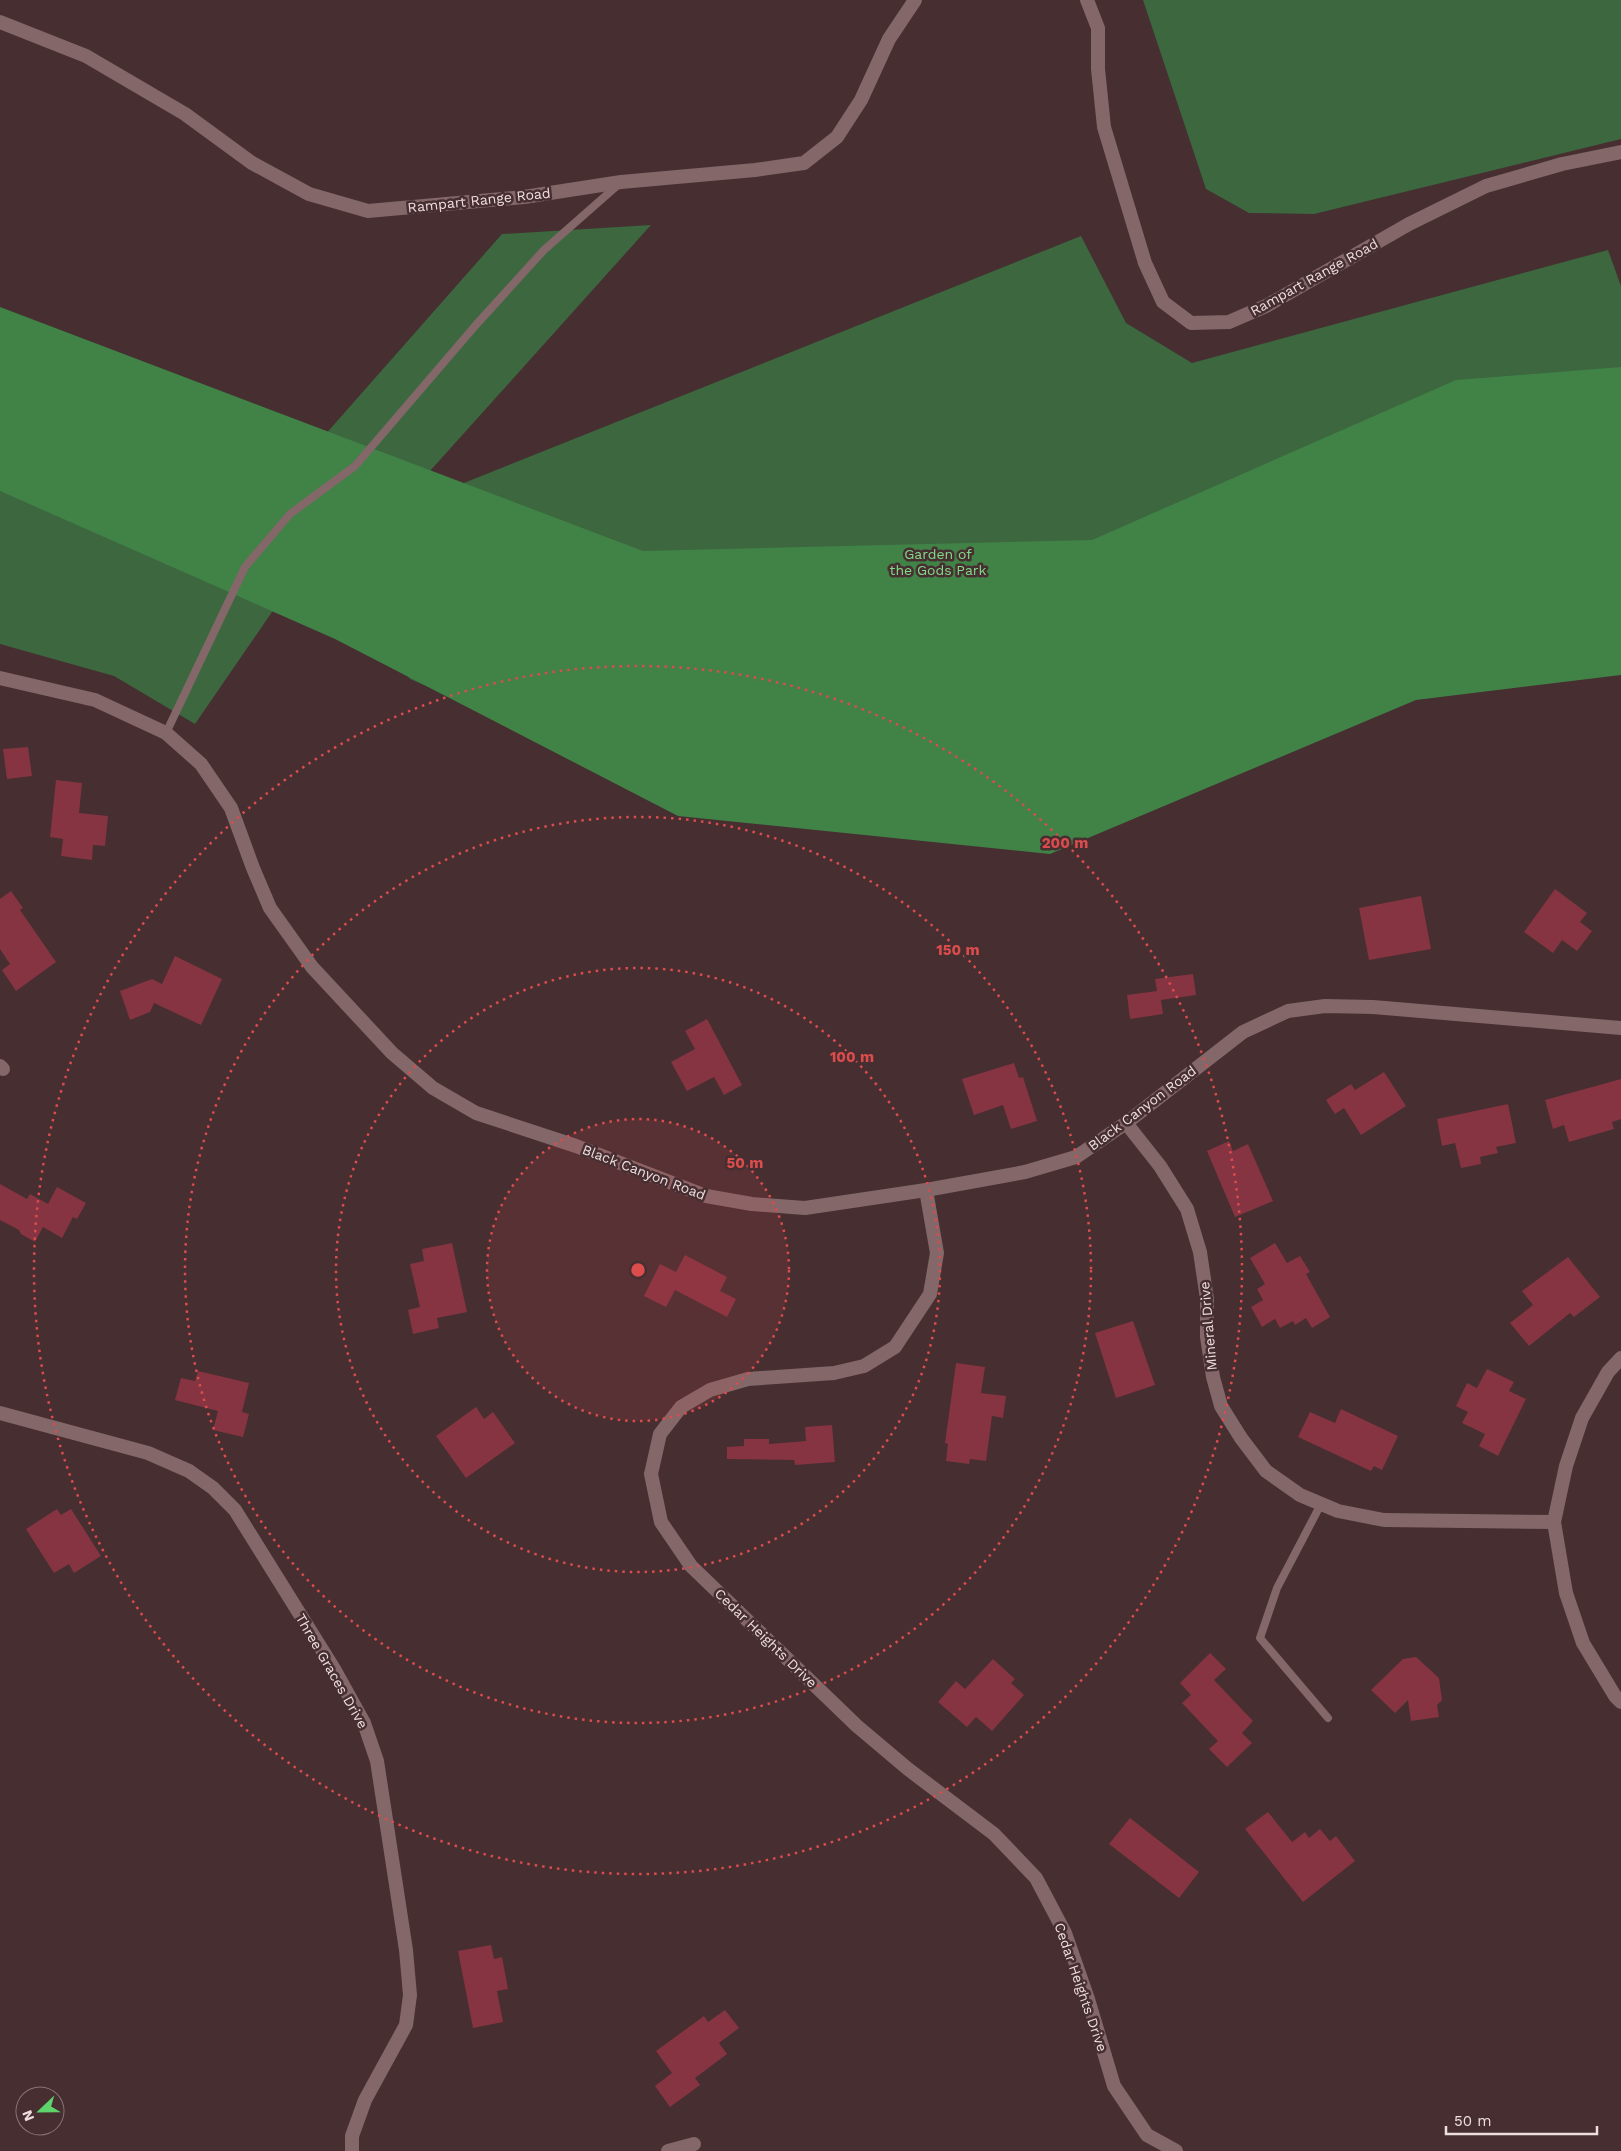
<svg xmlns="http://www.w3.org/2000/svg" width="1621" height="2151" font-family="'Work Sans',sans-serif">
  <style>
    .green { fill: #3c673f }
    .forest { fill: #418247 }
    .building { fill: #863441 }
    .lines { fill: none; stroke-linecap: round; stroke-linejoin: round }
    .service { stroke: #836769; stroke-width: 8 }
    .minor { stroke: #836769; stroke-width: 14 }
    .tertiary { stroke: #836769; stroke-width: 14 }
    .ring { fill: none; stroke: #db4c4d; stroke-width: 2.5; stroke-dasharray: 2.5 5 }
    .labels { text-anchor: middle; dominant-baseline: central; stroke-width: 5; stroke-linejoin: round; paint-order: stroke }
    .street-label { font-size: 14px; fill: #eededf; stroke: #462e31 }
    .park-label { font-size: 14px; fill: #82da89; stroke: #462e31 }
    .centre { fill: #db4c4d; stroke: #462e31; stroke-width: 2.5 }
    .ring-label { font-size: 15px; text-anchor: middle; font-weight: bold; fill: #db4c4d; stroke: #462e31; stroke-width: 5; stroke-linejoin: round; paint-order: stroke }
  </style>
  <rect width="100%" height="100%" fill="#462e31"/>
  <g class="green">
    <polygon points="1143,0 1621,0 1621,139 1314,214 1249,213 1206,189"/>
    <polygon points="651,225 394,511 1081,236 1126,323 1192,363 1608,250 1621,286 1621,561 719,811 410,679 307,561 195,724 114,676 0,644 0,478 249,521 502,234"/>
  </g>
  <polygon class="forest" points="0,307 643,551 1092,540 1456,380 1621,367 1621,675 1416,700 1050,854 678,816 335,639 0,491"/>
  <g class="building">
    <polygon points="28,747 32,776 7,779 3,749"/>
    <polygon points="56,780 82,783 79,813 108,816 105,846 93,845 92,860 61,856 63,839 50,837"/>
    <polygon points="1555,889 1587,913 1580,922 1592,931 1577,951 1562,940 1553,953 1524,932"/>
    <polygon points="11,891 23,908 20,910 56,962 16,991 2,970 10,964 0,949 0,899"/>
    <polygon points="1421,896 1431,949 1369,960 1359,908"/>
    <polygon points="175,956 222,979 201,1025 154,1003 150,1012 130,1020 120,991 152,979 162,984"/>
    <polygon points="1193,974 1196,995 1161,1000 1163,1014 1130,1019 1127,995 1157,991 1155,979"/>
    <polygon points="707,1019 742,1085 724,1095 714,1077 687,1091 671,1062 695,1049 685,1031"/>
    <polygon points="1014,1063 1019,1078 1023,1077 1037,1121 1011,1129 1003,1105 974,1115 962,1079"/>
    <polygon points="1384,1072 1406,1106 1361,1135 1344,1108 1335,1114 1326,1100 1351,1084 1355,1090"/>
    <polygon points="1621,1079 1621,1119 1612,1122 1614,1129 1569,1142 1564,1125 1553,1129 1545,1100"/>
    <polygon points="1508,1104 1516,1143 1496,1147 1498,1153 1480,1157 1481,1164 1461,1168 1455,1143 1442,1146 1437,1119"/>
    <polygon points="1229,1141 1233,1151 1248,1144 1273,1201 1235,1217 1207,1151"/>
    <polygon points="0,1184 27,1199 30,1194 48,1204 57,1187 86,1203 77,1219 73,1217 62,1238 43,1227 35,1242 21,1234 19,1230 0,1220"/>
    <polygon points="452,1243 467,1312 437,1318 439,1328 413,1334 408,1310 420,1307 410,1264 424,1261 422,1249"/>
    <polygon points="1275,1243 1287,1263 1300,1256 1310,1272 1306,1274 1330,1317 1312,1328 1306,1318 1295,1325 1293,1321 1280,1328 1275,1319 1262,1327 1251,1307 1263,1300 1257,1289 1265,1284 1250,1258"/>
    <polygon points="685,1255 727,1277 720,1291 736,1299 727,1317 675,1290 666,1307 644,1296 660,1264 676,1272"/>
    <polygon points="1568,1257 1600,1297 1574,1317 1570,1313 1529,1346 1510,1323 1533,1305 1522,1291"/>
    <polygon points="1133,1321 1155,1385 1116,1398 1095,1333"/>
    <polygon points="956,1363 985,1367 981,1393 1006,1396 1003,1418 992,1416 986,1461 970,1459 969,1464 946,1461 948,1444 945,1443"/>
    <polygon points="1487,1369 1514,1382 1509,1391 1526,1399 1498,1456 1479,1446 1485,1434 1462,1423 1468,1412 1456,1406 1467,1383 1477,1388"/>
    <polygon points="198,1371 249,1383 242,1412 249,1414 243,1437 213,1430 218,1411 175,1400 181,1378 195,1381"/>
    <polygon points="476,1407 484,1419 493,1412 515,1443 466,1478 436,1436"/>
    <polygon points="1341,1409 1398,1436 1382,1470 1374,1466 1371,1471 1298,1437 1310,1412 1335,1423"/>
    <polygon points="832,1425 835,1462 795,1465 794,1460 727,1459 727,1447 744,1446 744,1439 769,1439 769,1444 806,1441 805,1427"/>
    <polygon points="57,1509 61,1515 71,1509 101,1556 74,1573 69,1564 54,1573 26,1529"/>
    <polygon points="1210,1653 1226,1669 1214,1680 1253,1721 1242,1733 1252,1743 1227,1767 1209,1749 1218,1741 1182,1703 1191,1695 1180,1683"/>
    <polygon points="1416,1657 1439,1678 1442,1700 1437,1705 1439,1717 1411,1721 1408,1700 1395,1713 1371,1690 1403,1659"/>
    <polygon points="993,1659 1015,1679 1011,1683 1024,1695 992,1731 976,1717 967,1727 938,1702 956,1681 965,1689"/>
    <polygon points="1268,1812 1292,1842 1305,1832 1309,1838 1320,1829 1330,1841 1336,1836 1355,1861 1303,1902 1245,1829"/>
    <polygon points="1130,1818 1199,1872 1179,1898 1109,1844"/>
    <polygon points="491,1945 494,1959 502,1957 508,1989 497,1991 503,2022 473,2028 458,1951"/>
    <polygon points="725,2010 739,2028 719,2043 727,2054 695,2078 700,2085 670,2107 655,2086 672,2073 656,2051 704,2016 708,2022"/>
  </g>
  <g class="lines">
    <g class="service">
      <polyline points="166,733 245,567 290,514 355,466 475,326 544,250 619,184"/>
      <polyline points="1321,1504 1277,1588 1260,1638 1328,1718"/>
    </g>
    <g class="minor">
      <polyline points="0,678 95,700 166,733 201,764 231,808 253,868 270,908 312,967 392,1053 433,1088 476,1113 576,1146 706,1196 752,1204 805,1208 926,1190 1025,1172 1076,1157 1126,1123 1243,1032 1288,1011 1325,1006 1373,1007 1621,1028"/>
      <polyline points="0,1066 3,1069"/>
      <polyline points="1126,1123 1160,1166 1187,1209 1200,1252 1207,1299 1207,1337 1213,1377 1221,1406 1241,1438 1266,1471 1300,1495 1338,1511 1384,1520 1554,1522"/>
      <polyline points="926,1190 937,1253 930,1294 895,1347 864,1366 834,1373 748,1379 710,1390 681,1407 660,1434 651,1474 661,1522 691,1566 857,1726 908,1769 994,1834 1036,1878 1065,1933 1088,1999 1114,2086 1147,2135 1176,2151"/>
      <polyline points="1621,1358 1608,1372 1582,1418 1566,1466 1554,1522 1566,1593 1583,1643 1615,1696 1621,1702"/>
      <polyline points="0,1413 148,1453 189,1471 213,1488 235,1510 334,1669 364,1723 377,1761 406,1950 410,1995 406,2025 365,2100 352,2136 352,2151"/>
      <polyline points="668,2151 694,2144"/>
    </g>
    <g class="tertiary">
      <polyline points="1087,0 1098,28 1098,69 1104,127 1145,263 1163,302 1191,323 1229,322 1266,306 1409,224 1486,186 1562,164 1621,152"/>
      <polyline points="0,22 86,56 185,114 252,163 309,194 368,211 524,197 621,182 755,170 804,163 837,137 861,100 889,39 915,0"/>
    </g>
  </g>
  <circle cx="638" cy="1270" r="151" fill="#db4c4d" fill-opacity=".12"/>
  <g class="ring">
    <circle cx="638" cy="1270" r="151"/>
    <circle cx="638" cy="1270" r="302"/>
    <circle cx="638" cy="1270" r="453"/>
    <circle cx="638" cy="1270" r="604"/>
  </g>
  <g class="labels">
    <g class="street-label">
      <text transform="translate(479 200) rotate(-6)">Rampart Range Road</text>
      <text transform="translate(1314 277) rotate(-29)">Rampart Range Road</text>
      <text transform="translate(1142 1108) rotate(-37)">Black Canyon Road</text>
      <text transform="translate(644 1172) rotate(21)">Black Canyon Road</text>
      <text transform="translate(1208 1326) rotate(-95)">Mineral Drive</text>
      <text transform="translate(766 1638) rotate(44)">Cedar Heights Drive</text>
      <text transform="translate(332 1671) rotate(60)">Three Graces Drive</text>
      <text transform="translate(1081 1987) rotate(71)">Cedar Heights Drive</text>
    </g>
    <g class="park-label">
      <text x="938" y="554">Garden of<tspan x="938" dy="16">the Gods Park</tspan></text>
    </g>
  </g>
  <circle cx="638" cy="1270" r="8" class="centre"/>
  <g class="ring-label">
    <text x="1065" y="848">200 m</text>
    <text x="958" y="955">150 m</text>
    <text x="852" y="1062">100 m</text>
    <text x="745" y="1168">50 m</text>
  </g>
  <g transform="translate(40 2111) rotate(248)"><circle r="24" fill="#462e31" stroke="#897477"/>
  <path d="M0-4L9 19L0 12L-9 19Z" fill="#5ed56c"/>
  <text y="-8" font-size="14" font-weight="bold" text-anchor="middle" fill="#eededf">N</text>
  </g>
  <path d="M1446 2126v8h151v-8" fill="none" stroke="#eededf" stroke-width="2.5"/>
  <text x="1454" y="2126" font-size="15" fill="#eededf" stroke="#462e31" stroke-width="4" paint-order="stroke">50 m</text>
</svg>
